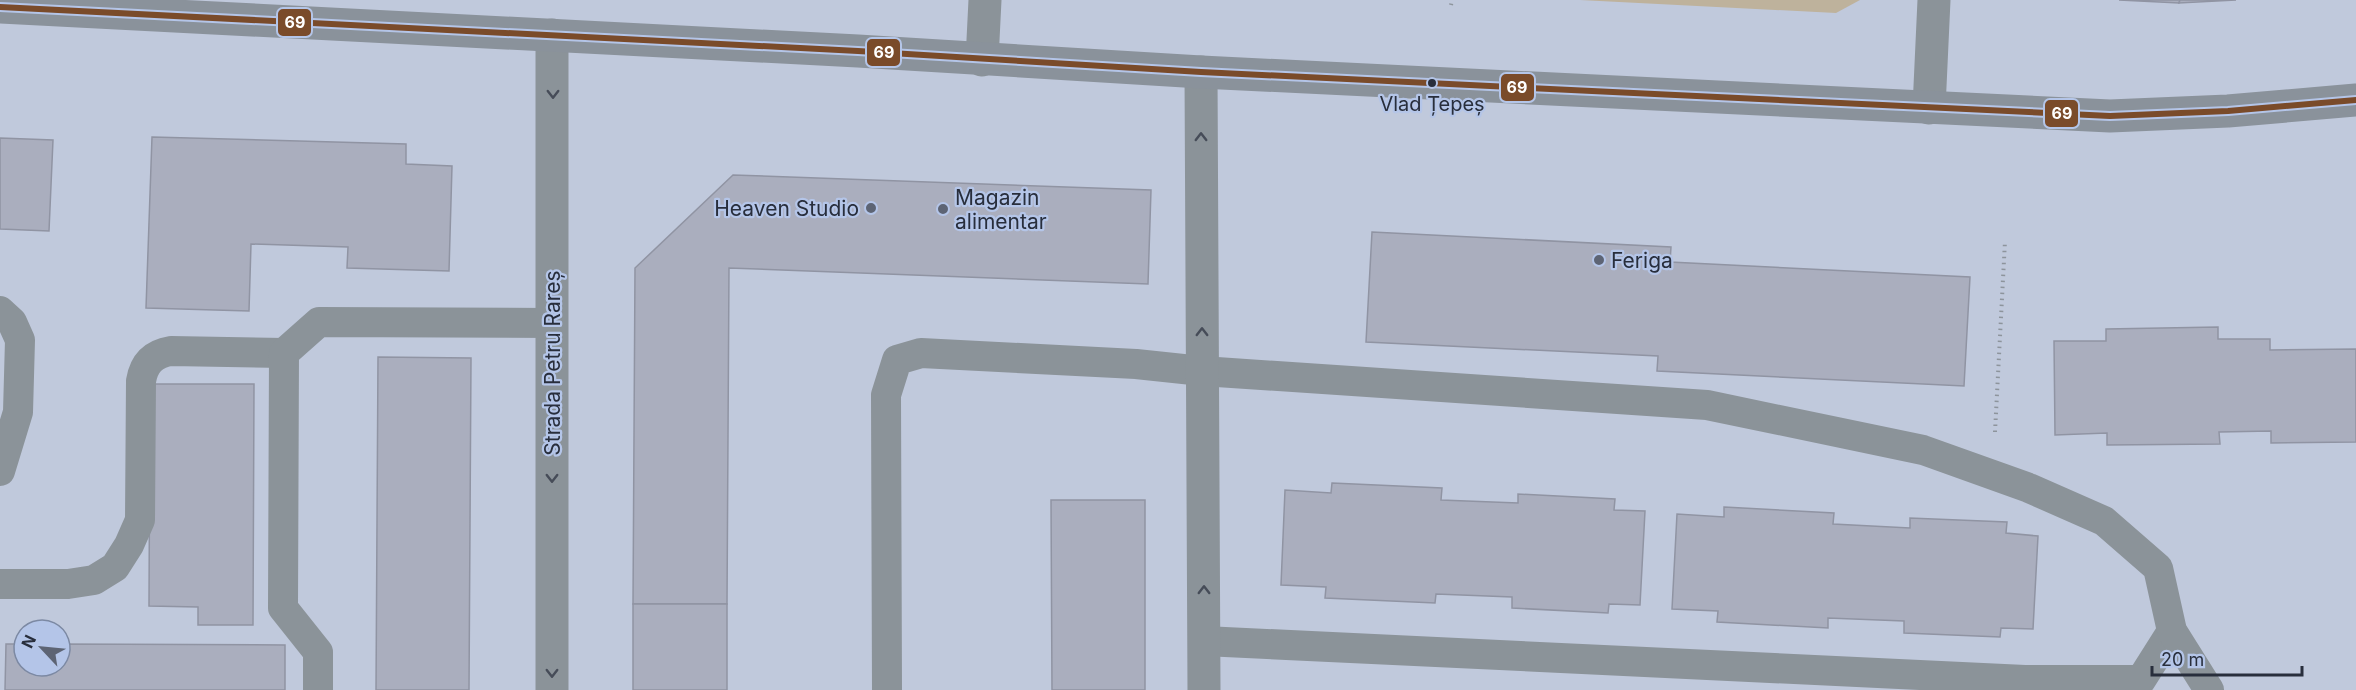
<svg xmlns="http://www.w3.org/2000/svg" width="2356" height="690" font-family="Inter,sans-serif">
  <style>
    .green { fill: #beb29c }
    .building { fill: #aaaebe; stroke: #9094a3; stroke-width: 1.5 }
    .lines { fill: none; stroke-linecap: round; stroke-linejoin: round }
    .path { stroke: #8d949c; stroke-width: 4; stroke-dasharray: 1.5 4.5; stroke-linecap: butt }
    .lane { stroke: #8b9399; stroke-width: 30 }
    .street { stroke: #8b9399; stroke-width: 33 }
    .secondary { stroke: #8a929b; stroke-width: 33 }
    .bus-1-casing { stroke: #b4c5e8; stroke-width: 10 }
    .bus-1 { stroke: #7a4b2a; stroke-width: 6 }
    .oneway { stroke: #464c58 }
    .bus-dot { fill: #282e3c; stroke: #b4c5e8; stroke-width: 2 }
    .poi-dot { fill: #5d6474; stroke: #b4c5e8; stroke-width: 2 }
    .labels { text-anchor: middle; dominant-baseline: central; stroke-width: 4.5; stroke-linejoin: round; paint-order: stroke }
    .bus-label { font-size: 20px; fill: #282e3c; stroke: #b4c5e8 }
    .poi-label { font-size: 21px; fill: #282e3c; stroke: #b4c5e8; text-anchor: start }
    .street-label { font-size: 21px; fill: #282e3c; stroke: #b4c5e8 }
    .line-badge { stroke: #b4c5e8; stroke-width: 2 }
    .badge-label { font-size: 16px; text-anchor: middle; font-weight: bold; fill: #fff }
  </style>
  <rect width="100%" height="100%" fill="#c0c9dc"/>
  <polygon class="green" points="1580,0 1860,0 1836,13"/>
  <g class="building">
    <polygon points="2119,0 2180,0 2179,3"/>
    <polygon points="2180,0 2236,0 2179,3"/>
    <polygon points="152,137 406,144 406,164 452,166 449,271 347,268 348,247 251,244 249,311 146,308"/>
    <polygon points="0,138 53,140 49,231 0,229"/>
    <polygon points="733,175 1151,190 1148,284 729,268 727,604 633,604 635,268"/>
    <polygon points="1372,232 1671,247 1670,262 1970,277 1964,386 1657,371 1658,356 1366,342"/>
    <polygon points="2218,327 2218,339 2270,339 2270,350 2356,349 2356,442 2271,443 2271,431 2219,432 2220,444 2107,445 2107,433 2055,435 2054,341 2106,341 2106,329"/>
    <polygon points="378,357 471,358 469,690 376,690"/>
    <polygon points="150,384 254,384 253,625 198,625 198,607 149,606"/>
    <polygon points="1332,483 1442,488 1441,500 1518,503 1518,494 1615,499 1614,510 1645,511 1640,605 1609,604 1608,613 1512,608 1512,597 1436,594 1435,603 1325,598 1326,587 1281,585 1285,490 1331,493"/>
    <polygon points="1051,500 1145,500 1145,690 1052,690"/>
    <polygon points="1724,507 1834,513 1833,524 1910,528 1910,518 2007,522 2006,533 2038,536 2033,629 2001,628 2000,637 1904,633 1904,621 1828,618 1828,628 1717,622 1718,611 1672,609 1677,514 1724,517"/>
    <rect x="633" y="604" width="94" height="86"/>
    <polygon points="6,644 24,644 24,666 60,666 60,644 285,645 285,690 5,690"/>
  </g>
  <g class="lines">
    <g class="path">
      <polyline points="1451,5 1452,0"/>
      <polyline points="1995,432 2005,241"/>
    </g>
    <g class="lane">
      <polyline points="0,311 12,322 20,340 18,412 0,471"/>
      <path d="M 0,584 L 68,584 L 94,580 L 115,567 L 129,545 L 140,520 L 141,381 C 144,363 153,354 171,351 L 284,353"/>
      <polyline points="1204,641 2025,680 2141,680 2172,631"/>
      <polyline points="318,690 318,652 283,608 284,353 319,322 552,323"/>
      <polyline points="887,690 886,395 897,360 921,353 1136,364 1202,371 1707,405 1923,450 2029,488 2104,521 2158,568 2172,631 2209,690"/>
    </g>
    <g class="street">
      <polyline points="552,35 552,690"/>
      <polyline points="982,60 985,0"/>
      <polyline points="1201,72 1204,690"/>
      <polyline points="1929,108 1934,0"/>
    </g>
    <polyline class="secondary" points="0,7 858,51 1201,72 2110,116 2228,111 2356,100"/>
    <g class="bus-1-casing">
      <polyline id="bus-1" points="0,7 858,51 1201,72 2110,116 2228,111 2356,100"/>
    </g>
    <use href="#bus-1" class="bus-1"/>
  </g>
  <defs><path id="oneway-chevron" d="M-2-3.5L2.5 0L-2 3.5" fill="none" stroke-width="1.6" stroke-linecap="round" stroke-linejoin="round" transform="scale(1.5)"/></defs>
  <g class="oneway">
    <use href="#oneway-chevron" transform="translate(553 94) rotate(90)"/>
    <use href="#oneway-chevron" transform="translate(1201 137) rotate(-90)"/>
    <use href="#oneway-chevron" transform="translate(1202 332) rotate(-90)"/>
    <use href="#oneway-chevron" transform="translate(552 478) rotate(90)"/>
    <use href="#oneway-chevron" transform="translate(1204 590) rotate(-90)"/>
    <use href="#oneway-chevron" transform="translate(552 673) rotate(90)"/>
  </g>
  <circle class="bus-dot" cx="1432" cy="83" r="5"/>
  <g class="poi-dot">
    <circle cx="871" cy="208" r="6"/>
    <circle cx="943" cy="209" r="6"/>
    <circle cx="1599" cy="260" r="6"/>
  </g>
  <g class="labels">
    <g class="bus-label">
      <text x="1432" y="104">Vlad Țepeș</text>
    </g>
    <g class="poi-label">
      <text x="955" y="197">Magazin<tspan x="955" dy="24">alimentar</tspan></text>
      <text x="859" y="208" text-anchor="end">Heaven Studio</text>
      <text x="1611" y="260">Feriga</text>
    </g>
    <g class="street-label">
      <text transform="translate(552 363) rotate(-90)">Strada Petru Rareș</text>
    </g>
  </g>
  <g class="line-badge">
    <rect x="277" y="8" width="35" height="29" rx="6" fill="#7a4b2a"/>
    <rect x="866" y="38" width="35" height="29" rx="6" fill="#7a4b2a"/>
    <rect x="1500" y="73" width="35" height="29" rx="6" fill="#7a4b2a"/>
    <rect x="2044" y="99" width="35" height="29" rx="6" fill="#7a4b2a"/>
  </g>
  <g class="badge-label">
    <text x="295" y="28">69</text>
    <text x="884" y="58">69</text>
    <text x="1517" y="93">69</text>
    <text x="2062" y="119">69</text>
  </g>
  <g transform="translate(42 648) rotate(296)"><circle r="28" fill="#b4c5e8" stroke="#7c89a3" stroke-width="1.5"/>
  <path d="M0-4.5L10 22L0 15L-10 22Z" fill="#5d6474"/>
  <text y="-9" font-size="16" font-weight="bold" text-anchor="middle" fill="#282e3c">N</text>
  </g>
  <path d="M2152 666v9h150v-9" fill="none" stroke="#282e3c" stroke-width="3"/>
  <text x="2161" y="666" font-size="18" fill="#282e3c" stroke="#b4c5e8" stroke-width="4.5" paint-order="stroke">20 m</text>
</svg>
